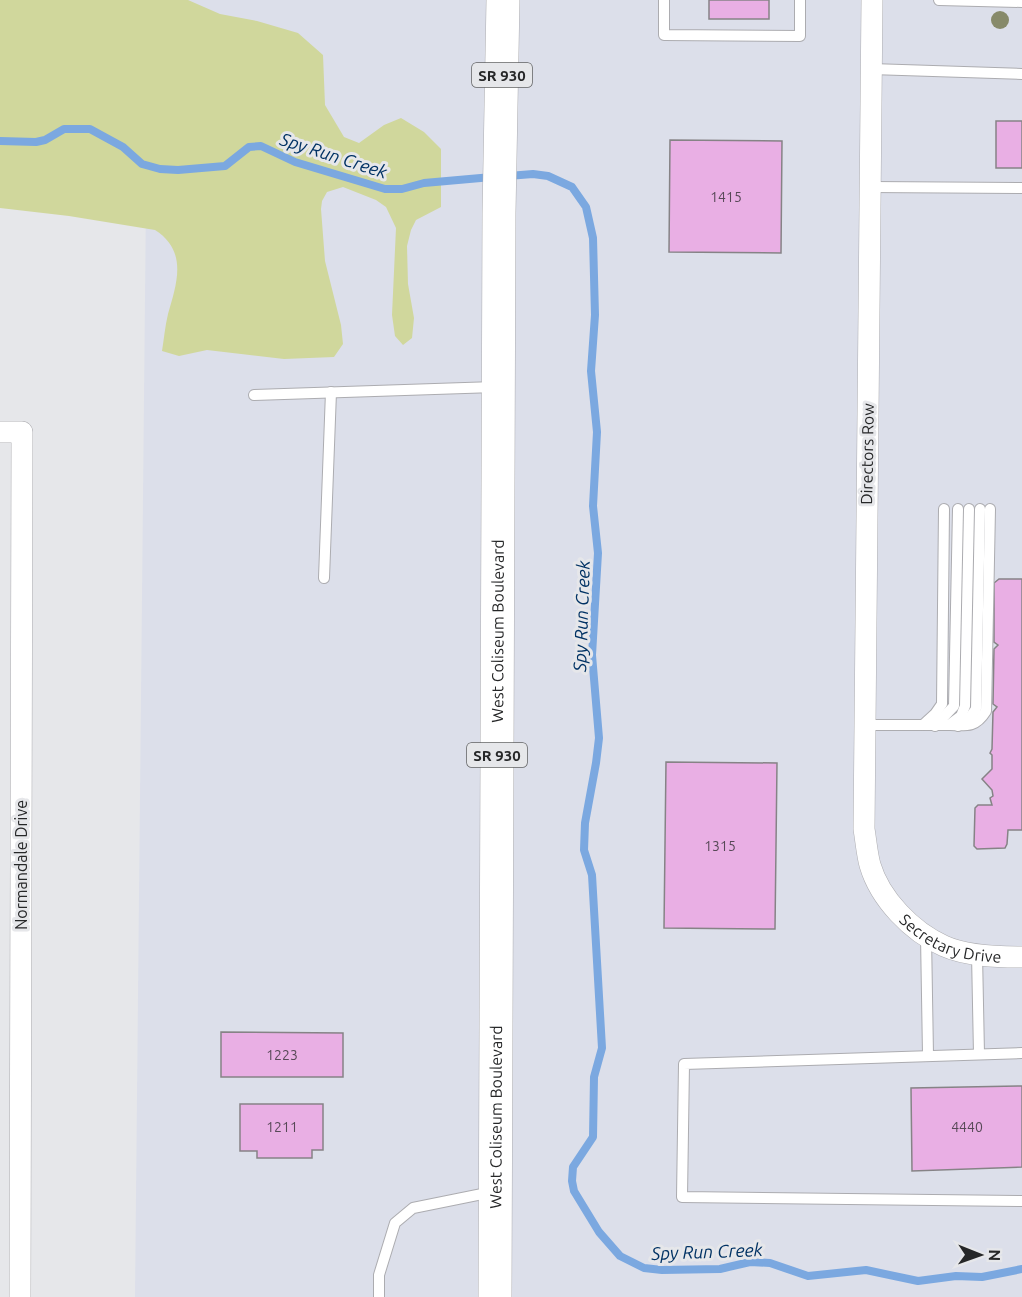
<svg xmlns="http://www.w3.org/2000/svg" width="1022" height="1297" font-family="Ubuntu,sans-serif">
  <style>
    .built { fill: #dcdfea }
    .green { fill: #d0d79c }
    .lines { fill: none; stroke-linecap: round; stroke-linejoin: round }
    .stream { stroke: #7ba8e0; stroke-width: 8 }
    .building { fill: #e9afe4; stroke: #868386; stroke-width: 1.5 }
    .service-casing { stroke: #acacb0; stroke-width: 12 }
    .minor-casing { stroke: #acacb0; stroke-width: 22 }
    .trunk-casing { stroke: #acacb0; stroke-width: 34 }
    .service { stroke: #fff; stroke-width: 10 }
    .minor { stroke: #fff; stroke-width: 21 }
    .trunk { stroke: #fff; stroke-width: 33 }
    .tree { fill: #878a6a }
    .labels { text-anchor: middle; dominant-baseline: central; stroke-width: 6; stroke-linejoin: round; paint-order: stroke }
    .number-label { font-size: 14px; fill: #574957 }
    .shield { fill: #e6e7ea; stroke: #606162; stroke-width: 1.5 }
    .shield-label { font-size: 15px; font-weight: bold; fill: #262728 }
    .street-label { font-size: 16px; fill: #262728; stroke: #e6e7ea }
    .water-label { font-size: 18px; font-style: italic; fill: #013264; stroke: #e6e7ea }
  </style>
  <rect width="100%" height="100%" fill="#e6e7ea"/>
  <polygon class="built" points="148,0 1022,0 1022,1297 135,1297"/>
  <path class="green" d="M 0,0 L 188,0 L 220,14 L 257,21 L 298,33 L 323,55 L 325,105 L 344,137 L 359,143 L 384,125 L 401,118 L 424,132 L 441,149 L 441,207 L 416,220 L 411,230 L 407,246 L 408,284 L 414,318 L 412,338 L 403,345 L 395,336 L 392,315 L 396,228 L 386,207 L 376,200 L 343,187 L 327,192 L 322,201 L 321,209 L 325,261 L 341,325 L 343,344 L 334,357 L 284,359 L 207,350 L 179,356 L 162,351 C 164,339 165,326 168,314 C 177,283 188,251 155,230 L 69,216 L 0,208 Z"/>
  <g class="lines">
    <g class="stream">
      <polyline points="0,141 36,142 45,140 64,129 90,129 123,147 142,164 160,169 178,170 225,166 249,147 261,146 295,162 385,189 402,189 424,183 492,177"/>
      <polyline points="507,176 533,174 548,176 572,187 586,207 593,238 595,315 591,371 597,432 593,506 598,553 592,655 599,738 596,763 585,823 584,850 592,875 602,1048 594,1077 593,1137 573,1167 572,1181 574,1191 599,1232 620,1256 644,1268 662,1270 720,1269 750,1262 770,1263 808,1276 866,1270 918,1281 956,1276 982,1277 1022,1269"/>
    </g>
  </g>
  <g class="building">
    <rect x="709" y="0" width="60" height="19"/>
    <rect x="996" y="121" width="26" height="47"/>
    <polygon points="670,140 782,141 781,253 669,252"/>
    <polygon points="999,579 1022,579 1022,830 1008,830 1007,844 1005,848 977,849 974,846 975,808 978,805 992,805 990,798 993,796 992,790 982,779 992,769 992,755 990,753 992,749 993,712 997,707 993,704 994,649 998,645 994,642 994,583"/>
    <polygon points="666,762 777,763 775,929 664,928"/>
    <polygon points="221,1032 343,1033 343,1077 221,1077"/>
    <polygon points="1022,1086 1022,1167 912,1171 911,1088"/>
    <polygon points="240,1104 323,1104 323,1150 312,1150 312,1158 257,1158 257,1151 240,1151"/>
  </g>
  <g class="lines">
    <g class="service-casing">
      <g id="service">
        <polyline points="664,0 664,35 800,36 800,0"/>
        <polyline points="939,0 1022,2"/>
        <polyline points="871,69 1022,74"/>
        <polyline points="870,187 1022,188"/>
        <polyline points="254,395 495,387"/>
        <polyline points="324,578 331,392"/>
        <polyline points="864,725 949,725 961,716 965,706 969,509"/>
        <polyline points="923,725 935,714 942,704 944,509"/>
        <path d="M 949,725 C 968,726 976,727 986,711 L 990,509"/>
        <polyline points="935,726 954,706 958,509"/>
        <polyline points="958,726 970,717 976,709 980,509"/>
        <polyline points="926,936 928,1055"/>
        <polyline points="977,954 979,1054"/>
        <polyline points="1022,1053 684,1064 682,1197 1022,1201"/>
        <polyline points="379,1297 379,1275 395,1223 413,1208 492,1192"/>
      </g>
    </g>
    <g class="minor-casing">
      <g id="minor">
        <path id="s1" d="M 872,0 L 864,829 C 866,841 867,854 870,865 C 880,899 912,932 944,946 C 966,956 997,957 1022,957"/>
        <polyline points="0,432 22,432 20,1297"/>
      </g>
    </g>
    <g class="trunk-casing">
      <g id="trunk">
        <path id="s2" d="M 495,1297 L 499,213 L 503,0"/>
      </g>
    </g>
    <use href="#service" class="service"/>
    <use href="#minor" class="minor"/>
    <use href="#trunk" class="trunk"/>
  </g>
  <circle class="tree" cx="1000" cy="20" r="9"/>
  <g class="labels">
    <g class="number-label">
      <text x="726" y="197">1415</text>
      <text x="720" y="846">1315</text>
      <text x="282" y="1055">1223</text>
      <text x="282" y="1127">1211</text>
      <text x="967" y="1127">4440</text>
    </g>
    <g class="shield">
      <rect x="472" y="63" width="60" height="24" rx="4.5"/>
      <rect x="467" y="743" width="60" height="24" rx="4.5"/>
    </g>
    <g class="shield-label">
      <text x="502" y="75">SR 930</text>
      <text x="497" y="755">SR 930</text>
    </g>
    <g class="street-label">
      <text transform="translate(867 454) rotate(-89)">Directors Row</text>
      <text stroke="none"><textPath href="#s2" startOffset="666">West Coliseum Boulevard</textPath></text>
      <text transform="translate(21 865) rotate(-90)">Normandale Drive</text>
      <text stroke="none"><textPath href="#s1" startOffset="982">Secretary Drive</textPath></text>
      <text stroke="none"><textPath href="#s2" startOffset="180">West Coliseum Boulevard</textPath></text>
    </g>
    <g class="water-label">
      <text transform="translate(334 155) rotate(18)">Spy Run Creek</text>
      <text transform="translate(581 616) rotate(-88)">Spy Run Creek</text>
      <text transform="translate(707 1251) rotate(-2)">Spy Run Creek</text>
    </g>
  </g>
  <g transform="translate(980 1255) rotate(91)" stroke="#e6e7ea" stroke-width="4.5" paint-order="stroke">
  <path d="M0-4.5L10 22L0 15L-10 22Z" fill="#262728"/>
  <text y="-9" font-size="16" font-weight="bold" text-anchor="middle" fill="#262728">N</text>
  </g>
</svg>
